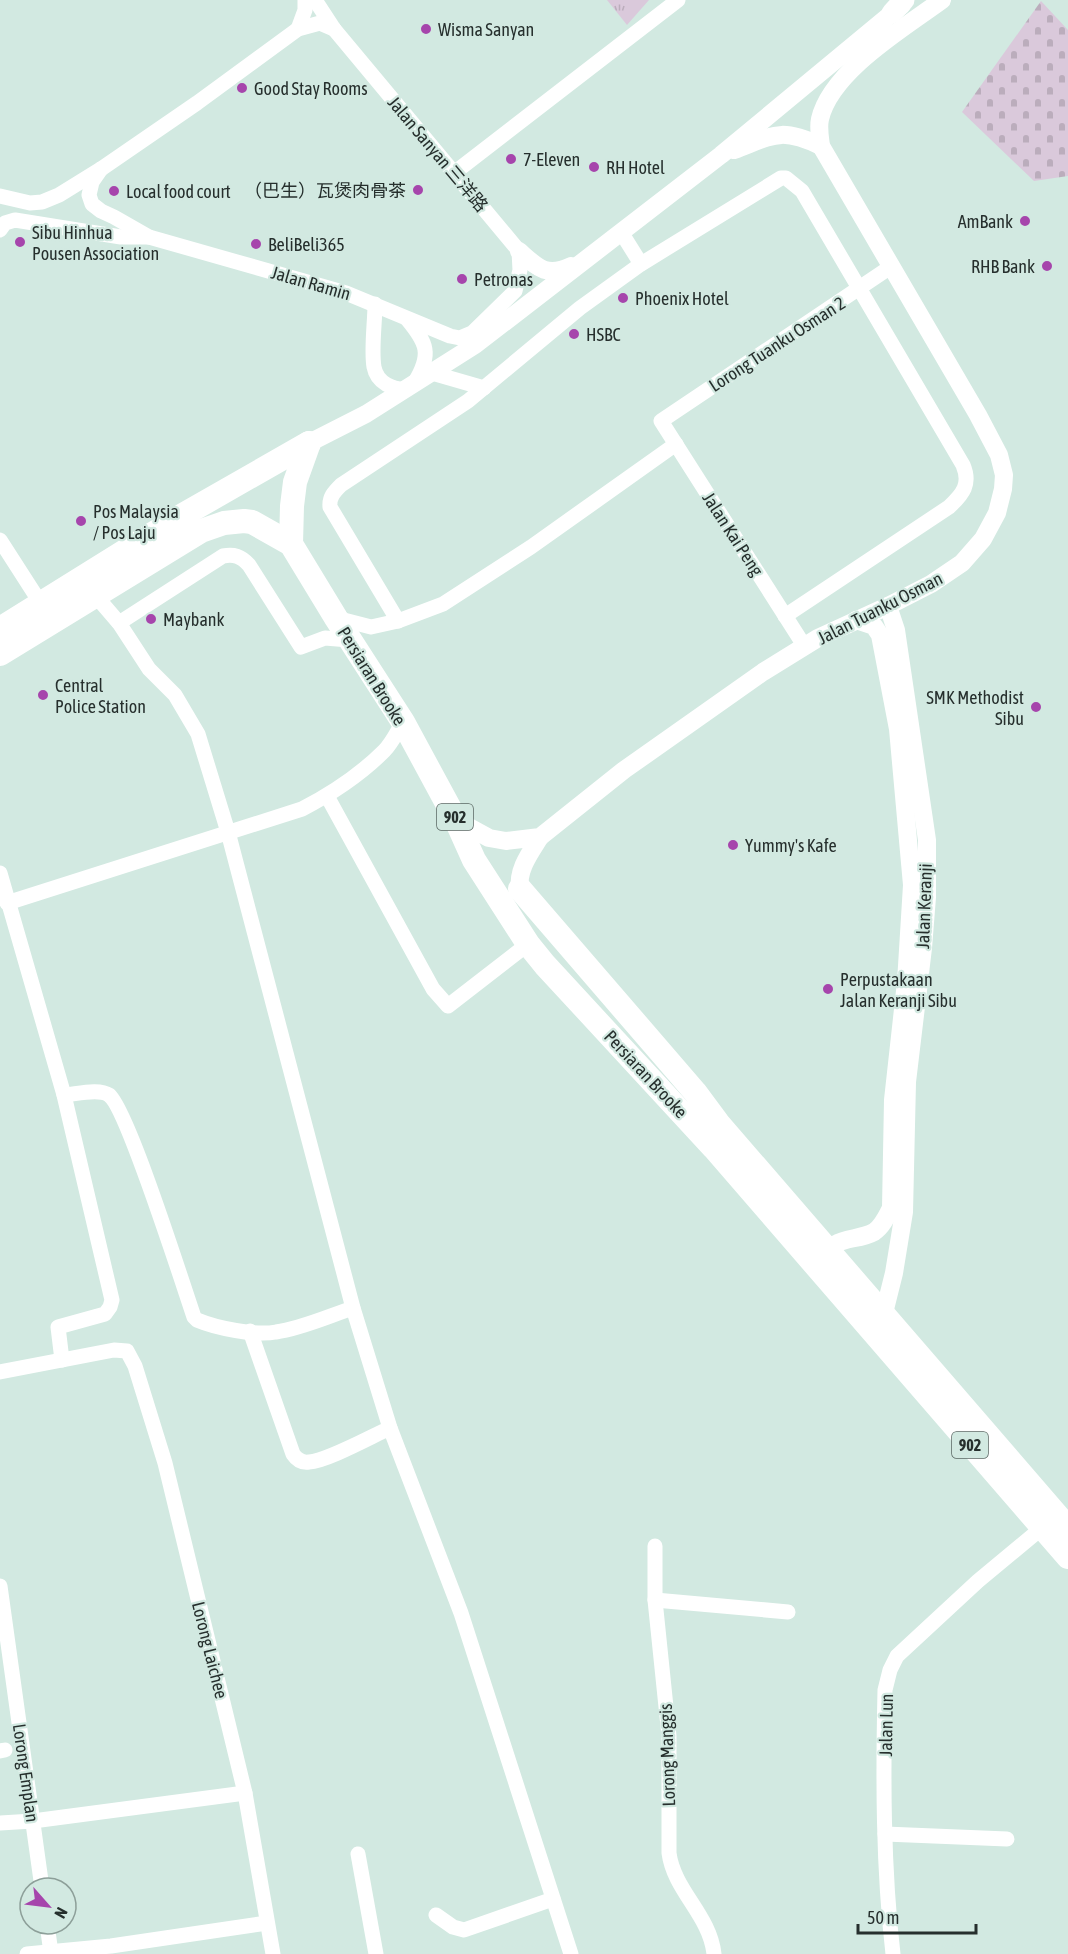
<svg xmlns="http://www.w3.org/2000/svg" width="1068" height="1954" font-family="'Asap Condensed','Noto Sans SC',sans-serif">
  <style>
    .grass { fill: url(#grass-tufts) }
    .cemetery { fill: url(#cemetery-stones) }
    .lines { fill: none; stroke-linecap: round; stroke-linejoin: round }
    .minor { stroke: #fff; stroke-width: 15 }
    .tertiary { stroke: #fff; stroke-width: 18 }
    .secondary { stroke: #fff; stroke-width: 21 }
    .primary { stroke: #fff; stroke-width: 24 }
    .poi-dot { fill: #a645ac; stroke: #d2e9e1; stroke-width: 2 }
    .labels { text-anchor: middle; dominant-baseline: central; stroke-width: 4.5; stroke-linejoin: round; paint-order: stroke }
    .shield { fill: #d2e9e1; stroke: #5a6763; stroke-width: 1.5 }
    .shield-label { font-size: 16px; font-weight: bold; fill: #262f2d }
    .poi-label { font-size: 18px; fill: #262f2d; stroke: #d2e9e1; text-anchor: start }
    .street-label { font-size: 18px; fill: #262f2d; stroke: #d2e9e1 }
  </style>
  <defs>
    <pattern id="grass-tufts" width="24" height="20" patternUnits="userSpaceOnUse" patternTransform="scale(1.5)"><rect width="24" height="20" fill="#dac9db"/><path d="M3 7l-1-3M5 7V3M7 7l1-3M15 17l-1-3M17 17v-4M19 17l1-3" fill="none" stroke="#bbadbc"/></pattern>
    <pattern id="cemetery-stones" width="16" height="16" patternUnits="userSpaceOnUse" patternTransform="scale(1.5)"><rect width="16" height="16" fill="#dac9db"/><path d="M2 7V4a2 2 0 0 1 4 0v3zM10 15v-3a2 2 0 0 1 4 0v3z" fill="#bbadbc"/></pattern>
  </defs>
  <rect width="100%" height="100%" fill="#d2e9e1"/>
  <polygon class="grass" points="607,0 649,0 627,25"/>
  <polygon class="cemetery" points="1041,1 1068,30 1068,176 1034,181 962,112"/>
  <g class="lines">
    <g class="minor">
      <polyline points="298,29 305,10 305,0"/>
      <polyline points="101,169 92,182 89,195 92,204 101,211 114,217 149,237 346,293 450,336 460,338 472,333 515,291 520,270 519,251 334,29 315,0"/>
      <polyline points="454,173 678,0"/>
      <polyline points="0,196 30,203 42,202 59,195 101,169 197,103 298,29 320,23 334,29"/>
      <polyline points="0,230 5,223 15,220 121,237 149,237"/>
      <polyline points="621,232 641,264"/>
      <path d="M 375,304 C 375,322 371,350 374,367 C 377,383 393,390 407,389"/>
      <path d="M 407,319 C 427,343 432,354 415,382"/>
      <polyline points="432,373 484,388"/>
      <polyline points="0,540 45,610"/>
      <polyline points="95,595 119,623 149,669 175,695 198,734 228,832 353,1308 390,1428 461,1613 571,1954"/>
      <polyline points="336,618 371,627 398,621 443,604 531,547 676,444"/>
      <path d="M 398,621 L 330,507 C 329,497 334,492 341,485 L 468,401 L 580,308 L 641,264 L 781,178 L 786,178 L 802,191 L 963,465 C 971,484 963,494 949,507 L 785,616"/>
      <path d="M 119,623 L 223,556 C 234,554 241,556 249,565 L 301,647 L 325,638 L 349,640"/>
      <polyline points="805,647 661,421 892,266"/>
      <polyline points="327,796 433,989 448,1006 528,944"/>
      <polyline points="0,873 64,1095 112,1300 110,1307 105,1314 58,1327 62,1360"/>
      <path d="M 7,903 L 302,809 C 331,794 361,774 384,751 C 392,743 397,732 403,722"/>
      <path d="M 64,1095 C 77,1094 99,1088 109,1095 C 127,1108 183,1285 194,1317 L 197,1320 C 216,1328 255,1336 276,1332 C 300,1329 329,1316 353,1308"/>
      <path d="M 250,1331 L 293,1454 C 297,1460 302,1463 309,1462 C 327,1461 372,1436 390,1428"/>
      <polyline points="0,1372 114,1350 127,1351 135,1366 165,1463 245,1793 273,1954"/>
      <path d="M 655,1546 L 655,1600 L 669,1736 L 669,1853 C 674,1891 710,1915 714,1954"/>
      <polyline points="0,1586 42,1888"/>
      <polyline points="655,1600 788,1612"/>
      <polyline points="0,1751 5,1750"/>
      <polyline points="0,1823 33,1821 245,1793"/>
      <polyline points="885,1834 1007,1839"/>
      <polyline points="358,1854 376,1954"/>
      <polyline points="436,1915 453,1927 464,1930 553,1899"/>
      <polyline points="47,1924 51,1953"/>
      <polyline points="27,1954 111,1946 267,1923"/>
      <path d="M 893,1954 C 883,1867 883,1778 885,1690 L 890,1670 L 897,1656 L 978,1581 L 1043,1527"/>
    </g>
    <g class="tertiary">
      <path d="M 734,150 C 774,135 780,127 821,146"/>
      <path d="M 519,251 C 537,267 546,278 571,266"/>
      <polyline points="309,443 366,414 475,345 721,155 902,5"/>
      <path d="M 456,820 L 489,838 L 506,841 L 540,837 L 624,770 L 763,672 L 818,638 L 888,606 L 931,584 L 962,563 L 983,539 L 997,513 L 1003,489 L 1004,475 L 999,455 L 978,415 L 821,146 C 820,137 818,128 820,119 C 831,71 904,28 942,0"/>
      <path d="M 520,889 C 517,870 530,853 540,837"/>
      <path d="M 825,1263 C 831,1233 854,1243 874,1232 C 882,1227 887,1216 891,1208 L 893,1100 L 906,982 L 912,885 L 898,729 L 880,635 L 874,626 L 856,620"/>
      <polyline points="884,1313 894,1273 904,1212 907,1082 923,948 927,897 927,840 896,630 888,606"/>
    </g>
    <polyline class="secondary" points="892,13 904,0"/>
    <g class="primary">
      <polyline points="291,544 292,506 295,482 309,443"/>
      <polyline points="0,629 183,515 309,443"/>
      <polyline points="0,654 201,531 224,523 244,521 252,522 291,544 336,618 403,722 456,820 474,860 528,944 545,965 714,1148 1068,1557"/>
      <polyline points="520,889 695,1092 718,1123 1068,1528"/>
    </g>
  </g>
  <g class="poi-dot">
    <circle cx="426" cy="29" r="6"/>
    <circle cx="242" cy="88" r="6"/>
    <circle cx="511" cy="159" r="6"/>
    <circle cx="594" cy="167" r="6"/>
    <circle cx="418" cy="190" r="6"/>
    <circle cx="114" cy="191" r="6"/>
    <circle cx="1025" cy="221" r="6"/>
    <circle cx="20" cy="242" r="6"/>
    <circle cx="256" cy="244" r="6"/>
    <circle cx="1047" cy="266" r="6"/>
    <circle cx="462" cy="279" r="6"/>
    <circle cx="623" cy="298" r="6"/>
    <circle cx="574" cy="334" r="6"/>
    <circle cx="81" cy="521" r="6"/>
    <circle cx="151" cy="619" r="6"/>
    <circle cx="43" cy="695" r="6"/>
    <circle cx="1036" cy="707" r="6"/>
    <circle cx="733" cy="845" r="6"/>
    <circle cx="828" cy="989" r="6"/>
  </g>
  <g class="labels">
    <g class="shield">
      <rect x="437" y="804" width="36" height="26" rx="4.5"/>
      <rect x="952" y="1432" width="36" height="26" rx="4.5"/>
    </g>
    <g class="shield-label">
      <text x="455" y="817">902</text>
      <text x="970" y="1445">902</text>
    </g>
    <g class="poi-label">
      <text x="438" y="29">Wisma Sanyan</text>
      <text x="254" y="88">Good Stay Rooms</text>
      <text x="523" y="159">7-Eleven</text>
      <text x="606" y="167">RH Hotel</text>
      <text x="406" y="190" text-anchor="end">（巴生）瓦煲肉骨茶</text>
      <text x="126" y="191">Local food court</text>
      <text x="1013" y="221" text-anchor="end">AmBank</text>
      <text x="32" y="232">Sibu Hinhua<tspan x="32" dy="21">Pousen Association</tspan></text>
      <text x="268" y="244">BeliBeli365</text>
      <text x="1035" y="266" text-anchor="end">RHB Bank</text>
      <text x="474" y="279">Petronas</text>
      <text x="635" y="298">Phoenix Hotel</text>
      <text x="586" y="334">HSBC</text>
      <text x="93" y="511">Pos Malaysia<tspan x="93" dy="21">/ Pos Laju</tspan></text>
      <text x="163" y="619">Maybank</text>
      <text x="55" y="685">Central<tspan x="55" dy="21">Police Station</tspan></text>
      <text x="1024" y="697" text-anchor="end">SMK Methodist<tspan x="1024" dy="21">Sibu</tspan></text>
      <text x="745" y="845">Yummy's Kafe</text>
      <text x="840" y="979">Perpustakaan<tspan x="840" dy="21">Jalan Keranji Sibu</tspan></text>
    </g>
    <g class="street-label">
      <text transform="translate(438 154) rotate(50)">Jalan Sanyan 三洋路</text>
      <text transform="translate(311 283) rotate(16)">Jalan Ramin</text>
      <text transform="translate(777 344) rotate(-33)">Lorong Tuanku Osman 2</text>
      <text transform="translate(733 534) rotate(57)">Jalan Kai Peng</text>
      <text transform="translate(880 608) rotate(-27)">Jalan Tuanku Osman</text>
      <text transform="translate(372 676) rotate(58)">Persiaran Brooke</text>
      <text transform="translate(924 906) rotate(-88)">Jalan Keranji</text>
      <text transform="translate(646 1074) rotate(47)">Persiaran Brooke</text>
      <text transform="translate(210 1650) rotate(76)">Lorong Laichee</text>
      <text transform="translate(886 1725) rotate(-89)">Jalan Lun</text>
      <text transform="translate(667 1755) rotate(-92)">Lorong Manggis</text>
      <text transform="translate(26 1773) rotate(82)">Lorong Emplan</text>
    </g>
  </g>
  <g transform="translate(48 1906) rotate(118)"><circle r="28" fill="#d2e9e1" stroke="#8d9f99" stroke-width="1.5"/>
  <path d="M0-4.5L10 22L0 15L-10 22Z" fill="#a645ac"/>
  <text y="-9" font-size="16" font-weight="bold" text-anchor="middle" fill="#262f2d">N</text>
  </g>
  <path d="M858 1924v9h118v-9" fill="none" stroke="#262f2d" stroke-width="3"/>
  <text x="867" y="1924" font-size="18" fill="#262f2d" stroke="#d2e9e1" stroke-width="4.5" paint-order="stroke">50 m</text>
</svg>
